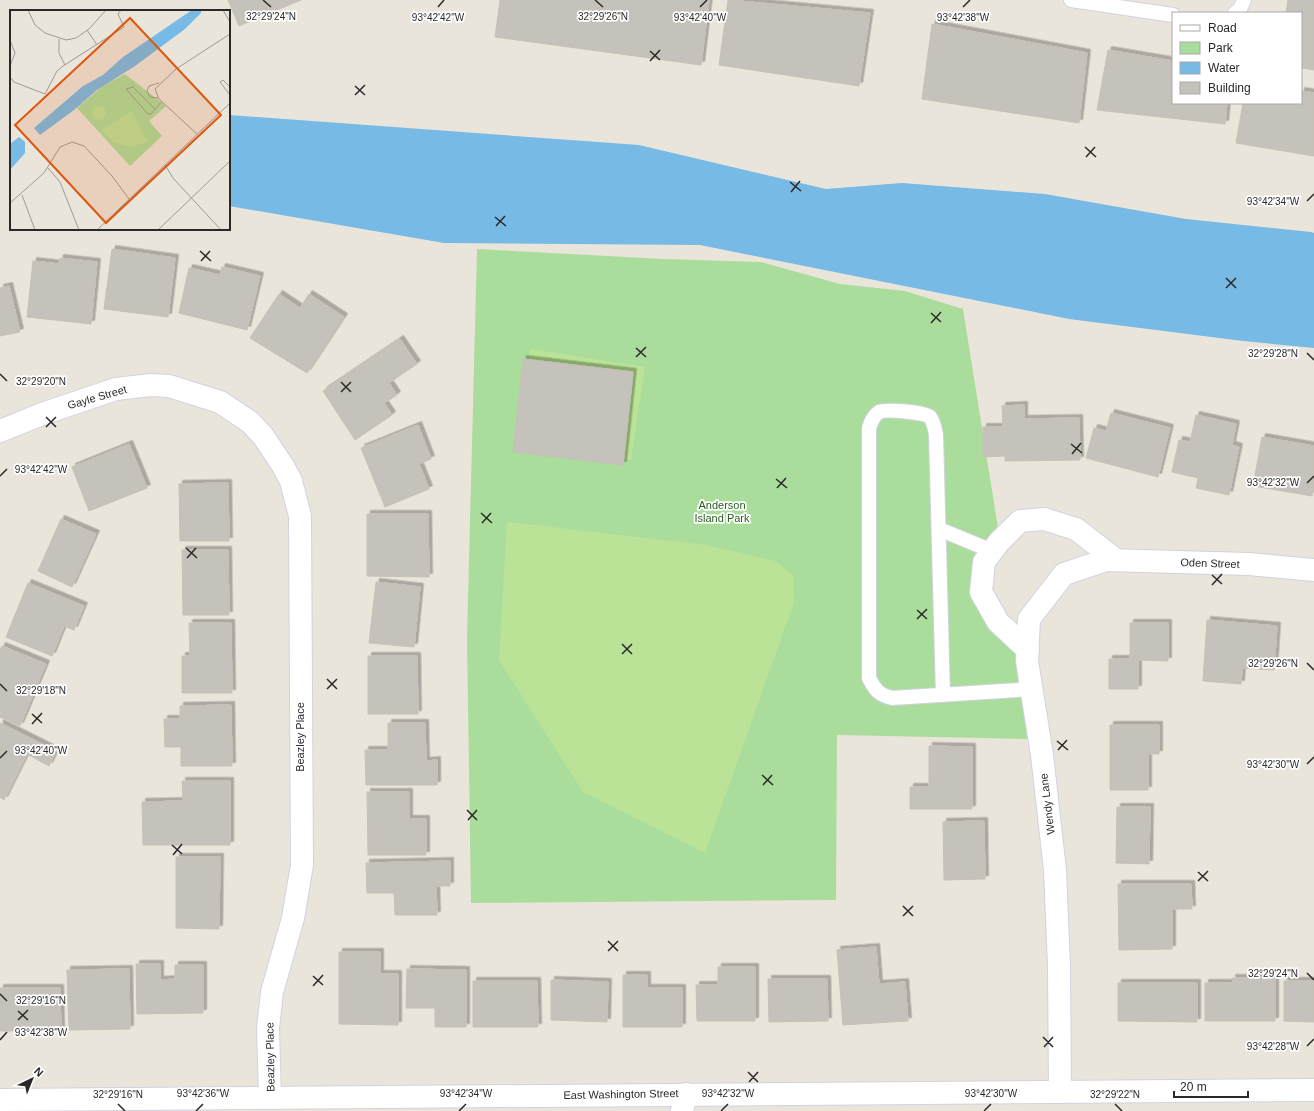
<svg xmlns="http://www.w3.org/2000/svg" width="1314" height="1111" font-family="Helvetica,sans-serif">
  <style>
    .green { fill: #aadd9b }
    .pitch { fill: #bbe398 }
    .water { fill: #76bae5 }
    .building { fill: #c5c2bb; stroke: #c5c1b5; filter: url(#shadow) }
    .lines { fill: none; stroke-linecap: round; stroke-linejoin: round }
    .lane-casing { stroke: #d1d2e0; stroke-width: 16 }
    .street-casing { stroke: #d1d2e0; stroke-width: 24 }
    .secondary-casing { stroke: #d1d2e0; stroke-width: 24 }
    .lane { stroke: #fff; stroke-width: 14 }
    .street { stroke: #fff; stroke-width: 22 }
    .secondary { stroke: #fff; stroke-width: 22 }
    .ticks { fill: none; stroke: #292929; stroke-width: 1.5 }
    .labels { text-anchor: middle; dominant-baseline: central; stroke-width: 3.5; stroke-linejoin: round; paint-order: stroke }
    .street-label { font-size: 11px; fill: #292929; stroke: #fff }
    .park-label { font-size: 11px; fill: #255f1f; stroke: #fff }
    .inset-road { fill: none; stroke: #9d9a94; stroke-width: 1 }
    .view { fill: #de570d; fill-opacity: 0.15; stroke: #de570d; stroke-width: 2 }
    .inset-edge { fill: none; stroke: #292929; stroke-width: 2 }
    .ticks-label { font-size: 10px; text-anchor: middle; fill: #292929; stroke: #fff; stroke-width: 3.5; stroke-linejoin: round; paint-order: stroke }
  </style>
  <defs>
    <filter id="shadow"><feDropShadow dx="3.5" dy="-3.5" stdDeviation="0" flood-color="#0004"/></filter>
  </defs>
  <rect width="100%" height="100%" fill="#eae5db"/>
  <polygon class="green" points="477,249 664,259 761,262 840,284 905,291 963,309 998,528 986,540 975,566 1018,654 1027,739 837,735 836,900 471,903 467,638"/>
  <g class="pitch">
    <polygon points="530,349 645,367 631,460 516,443"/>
    <polygon points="507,522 706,545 775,561 793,575 794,602 705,853 583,792 499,660"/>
  </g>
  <polygon class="water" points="229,115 639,145 826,189 902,183 1045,194 1186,219 1311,232 1314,233 1314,348 1243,341 1069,319 700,245 444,243 229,206"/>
  <g class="building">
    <polygon points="228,0 301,0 239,26"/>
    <polygon points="500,0 709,0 701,65 495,37"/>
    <polygon points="728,0 870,13 859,86 719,65"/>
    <polygon points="1288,0 1314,0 1314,70 1301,68 1301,13 1286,13"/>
    <polygon points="932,24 1087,53 1079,123 922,99"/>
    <polygon points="1108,50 1173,61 1173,103 1227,103 1225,124 1097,110"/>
    <polygon points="1301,91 1314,93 1314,156 1236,143 1243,103 1301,103"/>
    <polygon points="112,249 175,258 168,317 104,309"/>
    <polygon points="60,258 97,262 91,324 27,317 33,261 59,264"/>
    <polygon points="222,267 260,276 247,330 179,313 189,268 220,275"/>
    <polygon points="9,286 20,332 0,336 0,288"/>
    <polygon points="279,294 300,308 309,294 344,317 307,373 250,338"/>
    <polygon points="400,339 417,364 389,383 397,395 384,403 392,415 355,440 323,391"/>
    <polygon points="523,359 633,372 623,465 513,452"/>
    <polygon points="1024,405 1024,419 1079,418 1080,460 1005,461 1005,456 983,457 983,427 1003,427 1002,406"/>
    <polygon points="1111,413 1170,428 1158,477 1086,458 1094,428 1106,431"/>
    <polygon points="1196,415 1236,424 1232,445 1239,447 1229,495 1196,488 1198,478 1172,472 1179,440 1190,442"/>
    <polygon points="418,425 431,459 419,464 429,489 385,507 361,448"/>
    <polygon points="1262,437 1314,446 1314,485 1312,496 1253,486"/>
    <polygon points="129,444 147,488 89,511 72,467"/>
    <polygon points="228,483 229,541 180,541 179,484"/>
    <polygon points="367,514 428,514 429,577 367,576"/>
    <polygon points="61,519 96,534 72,587 38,571"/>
    <polygon points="182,550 228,550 229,615 183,615"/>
    <polygon points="376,582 420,587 414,647 369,643"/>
    <polygon points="28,583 84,606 74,630 64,626 52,656 6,637"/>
    <polygon points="1207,620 1277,626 1274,670 1242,668 1241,684 1203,681"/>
    <polygon points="189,623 231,623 232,693 182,693 182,656 190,656"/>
    <polygon points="1130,623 1168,623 1168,661 1138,660 1138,689 1109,689 1109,659 1130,659"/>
    <polygon points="2,646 46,664 20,726 0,717 0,650"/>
    <polygon points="368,656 417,656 418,714 368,714"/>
    <polygon points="231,705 232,766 181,766 181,747 165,747 164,719 180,719 180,706"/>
    <polygon points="0,723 56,751 49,766 27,754 4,800 0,797"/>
    <polygon points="388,723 425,723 426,761 437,760 437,785 366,785 365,750 388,750"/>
    <polygon points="1110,725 1159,725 1159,754 1148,754 1148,790 1110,790"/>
    <polygon points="929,746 972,747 972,809 910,809 910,787 929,787"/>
    <polygon points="182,781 230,781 230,845 143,845 142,802 183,801"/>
    <polygon points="367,792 409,792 409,819 426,819 426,855 368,855"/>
    <polygon points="1117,807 1150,807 1149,864 1116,863"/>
    <polygon points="984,821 985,879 944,880 943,822"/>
    <polygon points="176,857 220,857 219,929 176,928"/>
    <polygon points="450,861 450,886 436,886 437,915 395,915 394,893 367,893 366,863"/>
    <polygon points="1118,884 1191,884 1192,909 1172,909 1172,949 1119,950"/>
    <polygon points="876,947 879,984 905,982 908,1021 843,1025 837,950"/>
    <polygon points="339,952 380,952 380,974 398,974 398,1025 339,1024"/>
    <polygon points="136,964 160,964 160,980 175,979 175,965 203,965 203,1013 137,1014"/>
    <polygon points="718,967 755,967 755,1021 697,1021 696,985 718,985"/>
    <polygon points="129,969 130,1029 69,1030 67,970"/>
    <polygon points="407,969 466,970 466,1027 435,1027 435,1008 406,1008"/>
    <polygon points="623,975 647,975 647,988 682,988 682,1027 623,1027"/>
    <polygon points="1232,978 1275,978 1275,1021 1205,1021 1205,983 1233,983"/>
    <polygon points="768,979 827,979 828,1021 769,1022"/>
    <polygon points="551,980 608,982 607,1022 551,1020"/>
    <polygon points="473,981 537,981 538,1027 473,1027"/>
    <polygon points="1284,981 1314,981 1314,1022 1284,1021"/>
    <polygon points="1118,983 1197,983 1197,1022 1118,1021"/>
    <polygon points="0,988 60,988 61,1031 0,1031"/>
  </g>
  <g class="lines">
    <g class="lane-casing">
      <g id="lane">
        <polyline points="1071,0 1173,15"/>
        <polyline points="1235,13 1240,9 1244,0"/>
        <polyline points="939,529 992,551"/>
        <path d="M 943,695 L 936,435 C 935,430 934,422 930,417 C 925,412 886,409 879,412 C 873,416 871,422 869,428 L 869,678 C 875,690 879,695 892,698 L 1032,689"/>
      </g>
    </g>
    <g class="street-casing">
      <g id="street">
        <polyline points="0,431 42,414 116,389 151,385 169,386 220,402 250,422 263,436 283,466 291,481 300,516 302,865 293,918 272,992 268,1028 270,1098"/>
        <polyline points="1028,650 998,622 981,592 984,562 999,542 1020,521 1044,519 1076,529 1116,560"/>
        <polyline points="1060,1092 1059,966 1055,870 1042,755 1027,661 1029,619 1064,574 1106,560 1249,564 1314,570"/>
        <polyline points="682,1111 686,1094"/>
      </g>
    </g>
    <g class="secondary-casing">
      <polyline id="secondary" points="0,1100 1314,1090"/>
    </g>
    <use href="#lane" class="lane"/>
    <use href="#street" class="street"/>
    <use href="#secondary" class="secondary"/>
  </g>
  <path class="ticks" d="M 263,0 L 271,7M 595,0 L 603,7M 438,7 L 444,0M 700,7 L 707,0M 963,7 L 970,0M 650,51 L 660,60M 650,61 L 660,50M 355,86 L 365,95M 355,95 L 365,85M 1085,147 L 1096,157M 1086,157 L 1095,147M 790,182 L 801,191M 791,192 L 800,181M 1307,201 L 1314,194M 495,217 L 506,226M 496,226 L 505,216M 200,251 L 211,261M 201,261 L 210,251M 1226,278 L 1236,288M 1226,288 L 1236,278M 931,313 L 941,322M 931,323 L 941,312M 636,348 L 646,357M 1307,353 L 1314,360M 636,357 L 646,347M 0,374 L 7,381M 341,382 L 351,392M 341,392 L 351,382M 46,417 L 56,427M 46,427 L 56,417M 1071,444 L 1082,453M 1072,454 L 1081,443M 0,476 L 7,469M 776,479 L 787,488M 1307,483 L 1314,476M 777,488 L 786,478M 481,513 L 492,523M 482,523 L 491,513M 186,548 L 197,558M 187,558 L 196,548M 1212,575 L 1222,584M 1212,585 L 1222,574M 917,610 L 927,619M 917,619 L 927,609M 622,644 L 632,654M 622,654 L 632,644M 1307,663 L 1314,670M 327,679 L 337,689M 0,684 L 7,691M 327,689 L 337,679M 32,714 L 42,723M 32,724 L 42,713M 1057,741 L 1068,750M 1058,750 L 1067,740M 0,758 L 7,751M 1307,764 L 1314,757M 762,775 L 773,785M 763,785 L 772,775M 467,810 L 477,820M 468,820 L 477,810M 172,845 L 182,854M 173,855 L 182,844M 1198,872 L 1208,881M 1198,881 L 1208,871M 903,906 L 913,916M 903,916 L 913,906M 608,941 L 618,951M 608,951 L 618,941M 1307,973 L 1314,980M 313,976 L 323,985M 313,986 L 323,975M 0,994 L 7,1001M 18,1011 L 28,1020M 18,1020 L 28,1010M 1043,1037 L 1053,1047M 0,1040 L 7,1032M 1307,1046 L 1314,1039M 1044,1047 L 1053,1037M 748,1072 L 758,1082M 749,1082 L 758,1072M 118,1104 L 125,1111M 1115,1104 L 1122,1111M 196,1111 L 203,1104M 459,1111 L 466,1104M 721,1111 L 728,1104M 984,1111 L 991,1104"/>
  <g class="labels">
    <g class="street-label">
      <text transform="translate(97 397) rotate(-16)">Gayle Street</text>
      <text transform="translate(1210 563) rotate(2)">Oden Street</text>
      <text transform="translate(300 737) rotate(-90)">Beazley Place</text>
      <text transform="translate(1047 804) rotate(-97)">Wendy Lane</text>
      <text transform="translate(270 1057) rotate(-91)">Beazley Place</text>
      <text transform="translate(621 1094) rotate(-1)">East Washington Street</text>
    </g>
    <g class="park-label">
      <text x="722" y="505">Anderson<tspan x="722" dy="13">Island Park</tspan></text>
    </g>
  </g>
  <g transform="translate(10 10)">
    <rect width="220" height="220" fill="#eae5db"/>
    <path d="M 115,64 L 156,96 L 139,111 L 152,126 L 120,156 L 67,98 L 93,76 Z" fill="#aadd9b"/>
    <path d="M82 103a7 7 0 1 1 14 0a7 7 0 1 1-14 0ZM 122,101 L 137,132 L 121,137 L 103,132 L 92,120 Z" fill="#bbe398"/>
    <path d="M 182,0 L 191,0 L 191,3 L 175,19 L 125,56 L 87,80 L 64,100 L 30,125 L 24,118 L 73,76 L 93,65 L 113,47 ZM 9,127 L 15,132 L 15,143 L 0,160 L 0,134 Z" fill="#76bae5"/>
    <path class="inset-road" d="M 18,0 L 25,15 L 35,23 L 56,30 L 66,28 L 79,19 L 96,0M 213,0 L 220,12M 77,20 L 87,35M 49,29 L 49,43 L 55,55M 0,30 L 5,43 L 0,56M 0,67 L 4,72 L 35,84 L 47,61 L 53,56 L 114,17 L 108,4 L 111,0M 220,77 L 213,70 L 210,72 L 220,85M 148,88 L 140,87 L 137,81 L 139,76 L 149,73M 145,99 L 123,77 L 116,79 L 138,104 L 141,104 L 152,91M 187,124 L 149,89 L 145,79 L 166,59 L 220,24M 155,155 L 163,168 L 211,220M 38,158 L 50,172 L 69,220M 12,185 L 25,220M 0,193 L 34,163 L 50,137 L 62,132 L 74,136 L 102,166 L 119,189M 87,220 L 220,93M 148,220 L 220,151"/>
    <path class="view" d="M 120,8 L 211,105 L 96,213 L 5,115 Z"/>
    <rect width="220" height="220" class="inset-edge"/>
  </g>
  <g class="ticks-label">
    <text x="271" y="20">32°29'24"N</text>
    <text x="603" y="20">32°29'26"N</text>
    <text x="438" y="21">93°42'42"W</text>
    <text x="700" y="21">93°42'40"W</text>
    <text x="963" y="21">93°42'38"W</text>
    <text x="1273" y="205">93°42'34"W</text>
    <text x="1273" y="357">32°29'28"N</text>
    <text x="41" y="385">32°29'20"N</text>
    <text x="41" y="473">93°42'42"W</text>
    <text x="1273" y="486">93°42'32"W</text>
    <text x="1273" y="667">32°29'26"N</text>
    <text x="41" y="694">32°29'18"N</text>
    <text x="41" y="754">93°42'40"W</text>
    <text x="1273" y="768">93°42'30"W</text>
    <text x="1273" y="977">32°29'24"N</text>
    <text x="41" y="1004">32°29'16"N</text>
    <text x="41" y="1036">93°42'38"W</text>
    <text x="1273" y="1050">93°42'28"W</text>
    <text x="203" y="1097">93°42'36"W</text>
    <text x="466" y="1097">93°42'34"W</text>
    <text x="728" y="1097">93°42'32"W</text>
    <text x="991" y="1097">93°42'30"W</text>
    <text x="118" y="1098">32°29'16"N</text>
    <text x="1115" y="1098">32°29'22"N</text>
  </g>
  <rect x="1172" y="12" width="130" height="92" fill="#ffffff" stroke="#a9a9a9"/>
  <rect x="1180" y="25" width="20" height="6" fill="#ffffff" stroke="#a9a9a9"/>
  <text x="1208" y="32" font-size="12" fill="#292929">Road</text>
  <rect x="1180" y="42" width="20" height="12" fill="#aadd9b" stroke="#a9a9a9"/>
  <text x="1208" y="52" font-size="12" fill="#292929">Park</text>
  <rect x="1180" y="62" width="20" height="12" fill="#76bae5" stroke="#a9a9a9"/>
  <text x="1208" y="72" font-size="12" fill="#292929">Water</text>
  <rect x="1180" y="82" width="20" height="12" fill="#c5c2bb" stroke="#a9a9a9"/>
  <text x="1208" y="92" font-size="12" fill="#292929">Building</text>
  <g transform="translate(32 1079) rotate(43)" stroke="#ffffff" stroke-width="3" paint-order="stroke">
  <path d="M0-3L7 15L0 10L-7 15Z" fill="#292929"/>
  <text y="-6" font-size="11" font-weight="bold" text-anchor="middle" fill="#292929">N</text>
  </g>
  <path d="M1174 1091v6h74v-6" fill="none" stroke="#292929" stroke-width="2"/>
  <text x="1180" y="1091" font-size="12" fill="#292929" stroke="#ffffff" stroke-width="3" paint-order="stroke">20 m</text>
</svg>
